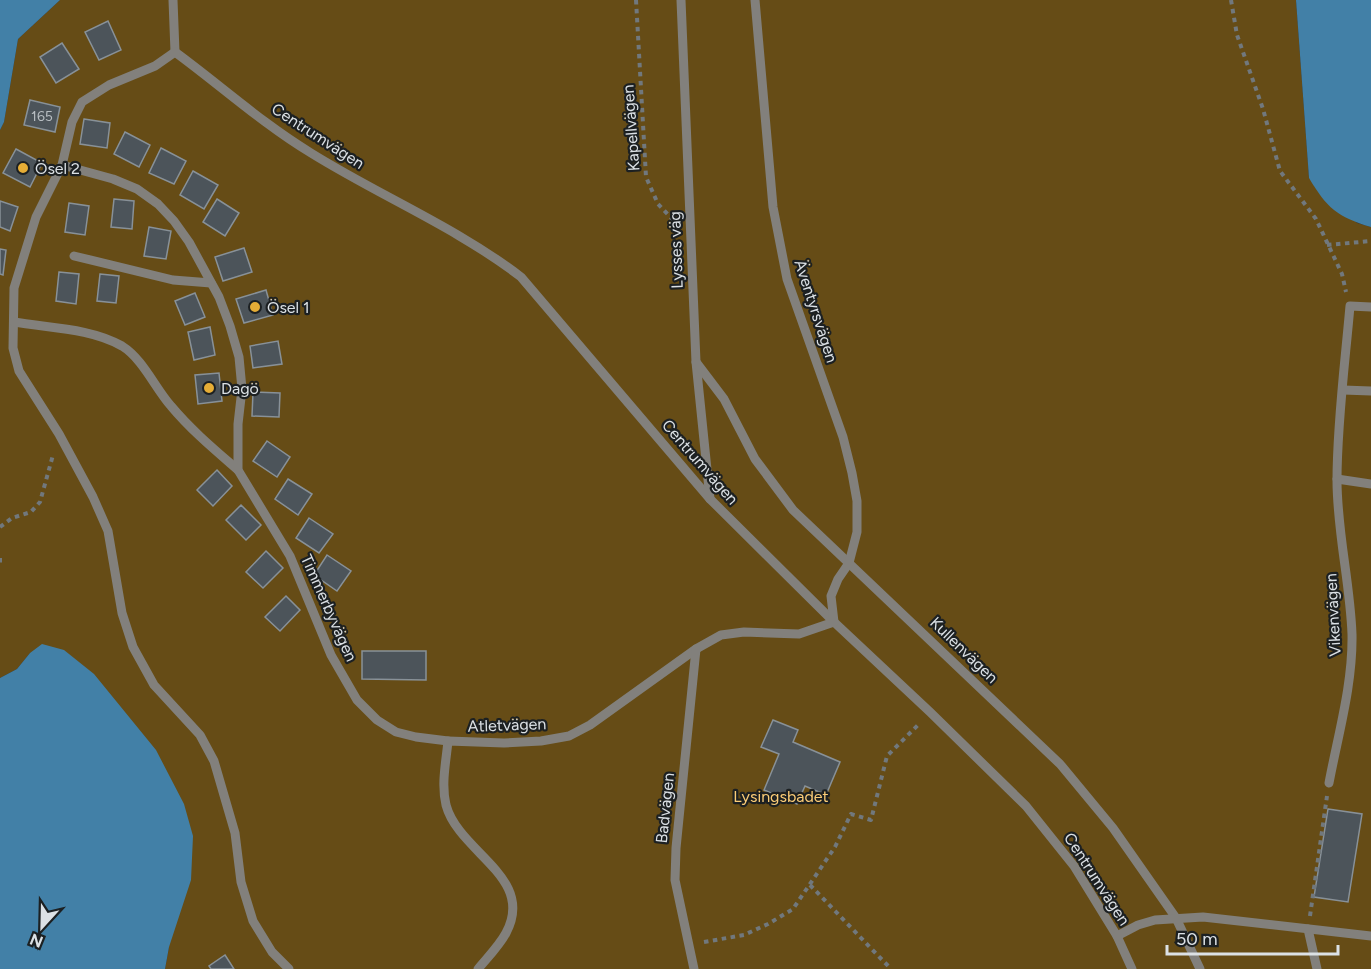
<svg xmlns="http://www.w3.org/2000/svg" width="1371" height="969" font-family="Figtree,sans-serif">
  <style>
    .green { fill: #664c16 }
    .water { fill: #4280a7 }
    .building { fill: #4c545a; stroke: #889198; stroke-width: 1.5 }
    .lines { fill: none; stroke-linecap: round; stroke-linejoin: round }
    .path { stroke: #71787d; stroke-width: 4; stroke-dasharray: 4.5 4.5; stroke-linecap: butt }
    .service { stroke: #82807c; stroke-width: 9 }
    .poi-dot { fill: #e6ad36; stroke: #1c2022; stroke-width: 2 }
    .labels { text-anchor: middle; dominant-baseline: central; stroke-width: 4.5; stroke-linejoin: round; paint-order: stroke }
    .number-label { font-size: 14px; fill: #b8bec2 }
    .street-label { font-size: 16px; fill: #dce1e5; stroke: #1c2022 }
    .poi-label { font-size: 16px; fill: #dce1e5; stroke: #1c2022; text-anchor: start }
    .park-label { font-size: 16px; fill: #fccd77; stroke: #1c2022 }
  </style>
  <rect width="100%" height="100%" fill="#31393f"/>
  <polygon class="green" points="60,0 1296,0 1309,178 1357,223 1371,227 1371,969 165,969 169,947 30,653 17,669 0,678 0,130 4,122 18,39"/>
  <g class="water">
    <polygon points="0,0 60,0 18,39 4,122 0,130"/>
    <path d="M 1296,0 L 1371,0 L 1371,227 C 1337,217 1327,208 1309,178 Z"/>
    <polygon points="42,644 64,650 94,674 156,750 184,804 193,836 191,880 169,947 165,969 0,969 0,678 17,669 30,653"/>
  </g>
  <g class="building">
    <polygon points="108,21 121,50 99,60 85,32"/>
    <polygon points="62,43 79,69 56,83 40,57"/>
    <polygon points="30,100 60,107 55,132 24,125"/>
    <polygon points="84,119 110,123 107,148 80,144"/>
    <polygon points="125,132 150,145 139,167 114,154"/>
    <polygon points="161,148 186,161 174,184 149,173"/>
    <polygon points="16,149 42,163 30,187 3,173"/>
    <polygon points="193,171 218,185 204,209 180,195"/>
    <polygon points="114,199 134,201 132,229 111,227"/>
    <polygon points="217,199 239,213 225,236 203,222"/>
    <polygon points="0,201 18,207 10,231 0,227"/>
    <polygon points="69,203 89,206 85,235 65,232"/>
    <polygon points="149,227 171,231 166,259 144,256"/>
    <polygon points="244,248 252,272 223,281 215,257"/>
    <polygon points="0,249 6,250 3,275 0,274"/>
    <polygon points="59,272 79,274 76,304 56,301"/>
    <polygon points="100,274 119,276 116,303 97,301"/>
    <polygon points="266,290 273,315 244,323 236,299"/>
    <polygon points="195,293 205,317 185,325 175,301"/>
    <polygon points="210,327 215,355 194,360 188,332"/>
    <polygon points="278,341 282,364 253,368 250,346"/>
    <polygon points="219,373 222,401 198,404 195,375"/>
    <polygon points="253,392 280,393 279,417 252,416"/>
    <polygon points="267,441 290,457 277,477 253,461"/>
    <polygon points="217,470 232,486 213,506 197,490"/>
    <polygon points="288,479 312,494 298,515 275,499"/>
    <polygon points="241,505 261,525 246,540 226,520"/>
    <polygon points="309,518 333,534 319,553 296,538"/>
    <polygon points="266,551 283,568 263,588 246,572"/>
    <polygon points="327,555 351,571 337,591 314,575"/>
    <polygon points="286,596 300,610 280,631 265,617"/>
    <polygon points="362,651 426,651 426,680 362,679"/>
    <polygon points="773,720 798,730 793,742 840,762 826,795 805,786 797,804 764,790 779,754 761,747"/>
    <polygon points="1328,809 1362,814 1348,902 1314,897"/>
    <polygon points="225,955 234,969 211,969 209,966"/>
  </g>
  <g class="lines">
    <g class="path">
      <polyline points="636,0 646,177 658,204 674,221"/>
      <polyline points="1231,0 1237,35 1263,109 1280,171 1316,219 1342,274 1346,292"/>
      <polyline points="1327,245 1371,241"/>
      <polyline points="0,527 12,518 31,512 40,502 53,455"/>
      <polyline points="0,558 0,567"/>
      <polyline points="810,885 891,969"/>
      <polyline points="1310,916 1327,796"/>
      <polyline points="704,942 744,935 768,924 793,909 835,847 851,814 871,820 887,756 920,723"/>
    </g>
    <g class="service">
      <polyline points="173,0 175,52"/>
      <polyline points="681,0 696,362 710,499"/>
      <path d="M 175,52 C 220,85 263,124 311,153 C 380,196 456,227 521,277 L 710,499 L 834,622 L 930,712 L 1026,806 L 1074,866 L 1117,936 L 1132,969"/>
      <polyline points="175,52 155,66 109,85 82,102 72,122 62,165 36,217 14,288 13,348 19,371 59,434 93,497 108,531 122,613 133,647 154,685 200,735 214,761 235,833 241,882 253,921 272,952 289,969"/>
      <polyline points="62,165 113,179 137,189 158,204 174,221 189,242 219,297 230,326 239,357 242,389 238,424 238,470 290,556 331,655 357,700 377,720 396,732 416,737 448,741"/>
      <polyline points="74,256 173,280 211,283"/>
      <path d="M 14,322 C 48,328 91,328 122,346 C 143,359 155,388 171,406 C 191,430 215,450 238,470"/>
      <polyline points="696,362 724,399 755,459 793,510 1060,764 1113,828 1176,918 1200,969"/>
      <polyline points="1343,390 1371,391"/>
      <polyline points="1337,479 1371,484"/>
      <path d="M 1329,783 C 1338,735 1353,684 1352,634 C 1350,582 1337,532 1337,480 C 1337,424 1345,363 1350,306 L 1371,307"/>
      <polyline points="1308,929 1317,969"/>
      <polyline points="1117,936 1138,925 1155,920 1203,917 1371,936"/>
      <path d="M 478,969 C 487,958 499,946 506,933 C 536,877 459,853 446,805 C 441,784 446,762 448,741 L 504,743 L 541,741 L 569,736 L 590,725 L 696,649 L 721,635 L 744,632 L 799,634 L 834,622 L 831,596 L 838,579 L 849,563 L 857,532 L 857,501 L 852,473 L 843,437 L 787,279 L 773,207 L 755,0"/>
      <polyline points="694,969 675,880 676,848 696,649"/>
    </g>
  </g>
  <g class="poi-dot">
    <circle cx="23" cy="168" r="6"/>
    <circle cx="255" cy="307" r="6"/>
    <circle cx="209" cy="388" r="6"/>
  </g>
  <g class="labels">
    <g class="number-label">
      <text x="42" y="116">165</text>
    </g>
    <g class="street-label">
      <text transform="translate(631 128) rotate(-94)">Kapellvägen</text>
      <text transform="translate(318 136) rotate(33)">Centrumvägen</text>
      <text transform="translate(676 250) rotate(-92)">Lysses väg</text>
      <text transform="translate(816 311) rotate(72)">Äventyrsvägen</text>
      <text transform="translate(700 462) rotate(49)">Centrumvägen</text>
      <text transform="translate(329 608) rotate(66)">Timmerbyvägen</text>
      <text transform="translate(1333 615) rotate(-93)">Vikenvägen</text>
      <text transform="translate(964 650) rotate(44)">Kullenvägen</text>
      <text transform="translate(507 725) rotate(-2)">Atletvägen</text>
      <text transform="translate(665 808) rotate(-84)">Badvägen</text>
      <text transform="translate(1097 879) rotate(57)">Centrumvägen</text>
    </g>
    <g class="poi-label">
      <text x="35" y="168">Ösel 2</text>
      <text x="267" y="307">Ösel 1</text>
      <text x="221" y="388">Dagö</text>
    </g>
    <g class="park-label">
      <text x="781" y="796">Lysingsbadet</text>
    </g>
  </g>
  <g transform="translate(42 927) rotate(202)" stroke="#1c2022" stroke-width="4.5" paint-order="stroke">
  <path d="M0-4.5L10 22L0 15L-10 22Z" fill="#dce1e5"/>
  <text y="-9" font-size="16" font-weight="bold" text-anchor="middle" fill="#dce1e5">N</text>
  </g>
  <path d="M1167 945v9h171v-9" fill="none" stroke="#dce1e5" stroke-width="3"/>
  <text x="1176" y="945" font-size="18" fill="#dce1e5" stroke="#1c2022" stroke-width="4.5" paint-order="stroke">50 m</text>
</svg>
